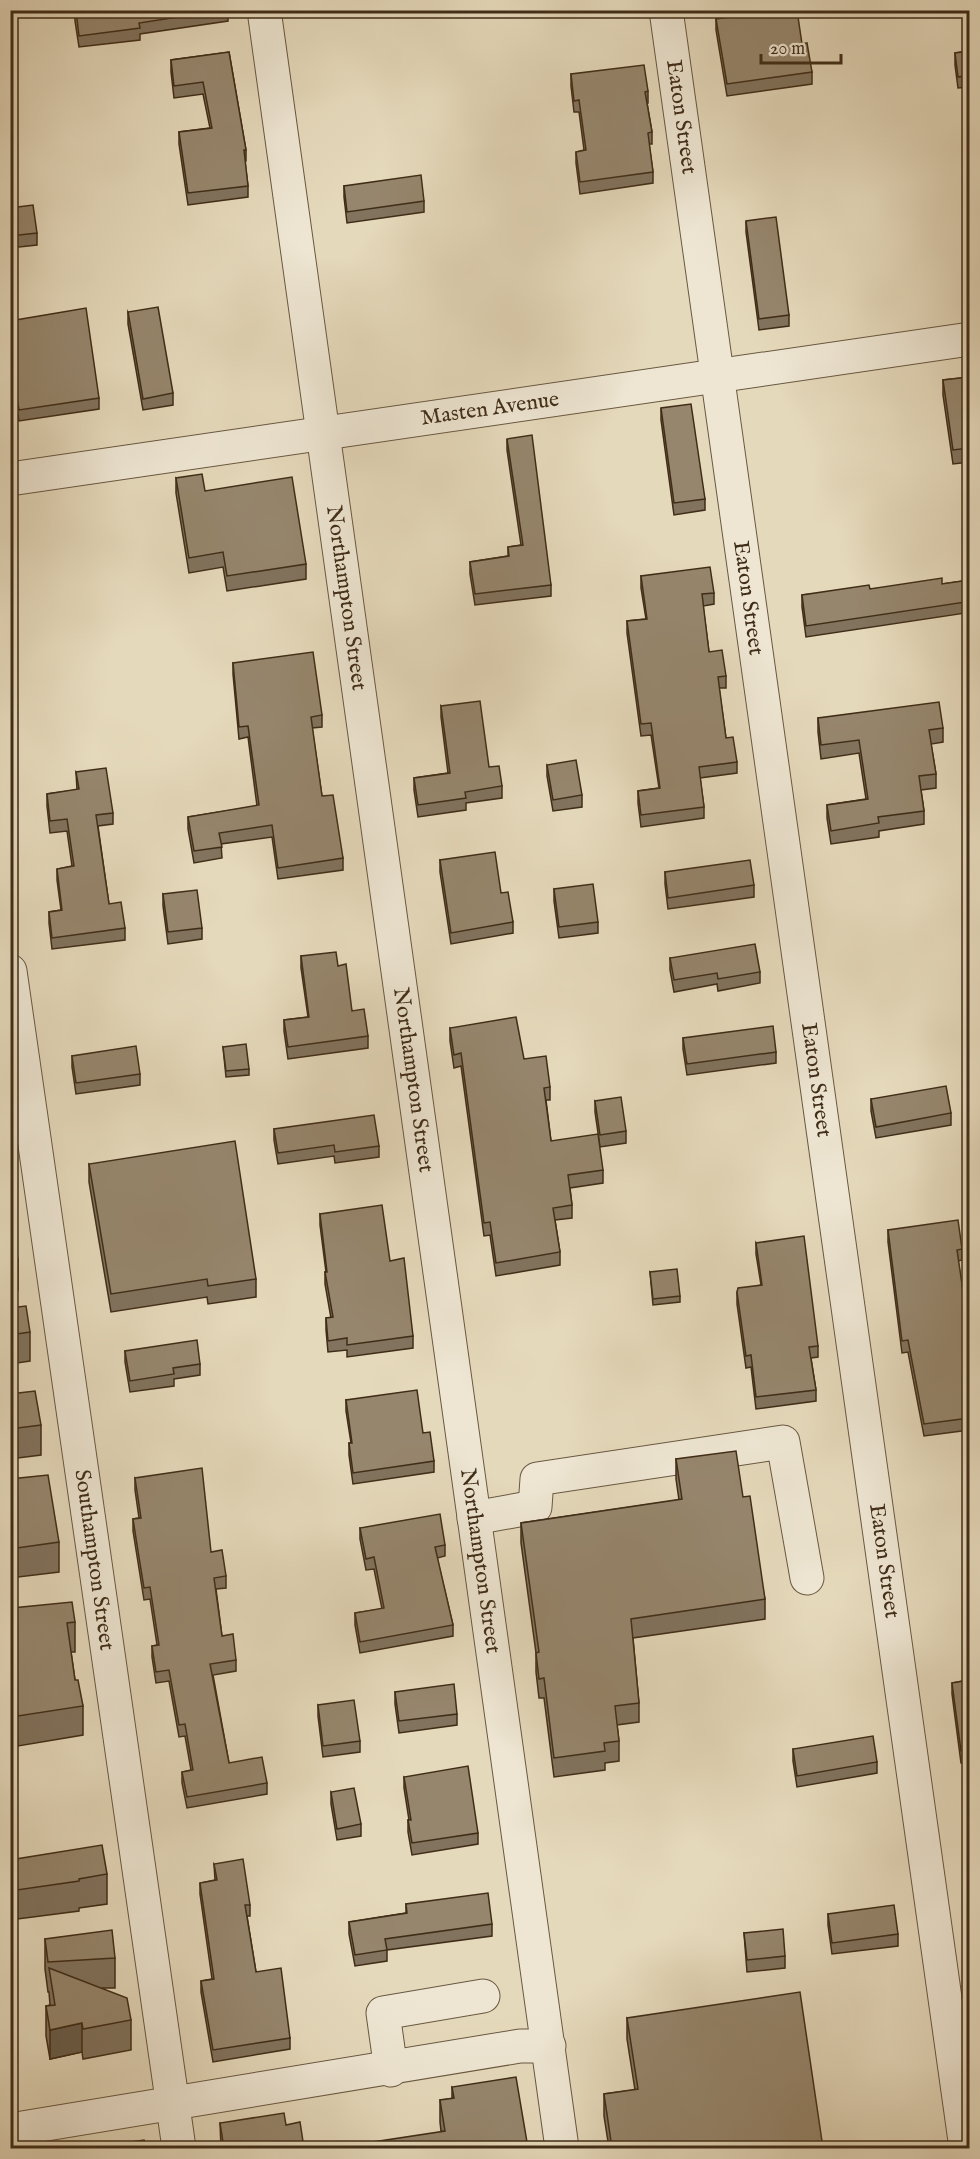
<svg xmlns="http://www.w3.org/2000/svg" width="980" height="2159" font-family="'IM FELL English',serif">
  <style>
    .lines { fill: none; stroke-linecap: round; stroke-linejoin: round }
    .minor-casing { stroke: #695841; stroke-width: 35 }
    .minor { stroke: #eee6d3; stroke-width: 33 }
    .wall { fill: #81735e; stroke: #402d18; stroke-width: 1.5 }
    .shaded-wall { fill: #695e4c; stroke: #402d18; stroke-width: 1.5 }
    .building { fill: #96866d; stroke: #402d18; stroke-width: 1.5 }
    .labels { text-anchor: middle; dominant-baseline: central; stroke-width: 4.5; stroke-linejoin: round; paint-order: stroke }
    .street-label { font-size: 22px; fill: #402d18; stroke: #eee6d3 }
  </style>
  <rect width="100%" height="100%" fill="#e5d9bb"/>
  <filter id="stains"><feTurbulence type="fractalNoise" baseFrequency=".00333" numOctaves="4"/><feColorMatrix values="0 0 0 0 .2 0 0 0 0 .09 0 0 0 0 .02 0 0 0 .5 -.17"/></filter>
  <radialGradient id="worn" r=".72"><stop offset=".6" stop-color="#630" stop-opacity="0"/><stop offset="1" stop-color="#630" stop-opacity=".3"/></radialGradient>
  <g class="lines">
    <g class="minor-casing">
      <g id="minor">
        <polyline points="264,10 562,2148"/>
        <polyline points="666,10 966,2148"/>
        <polyline points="10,479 970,339"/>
        <polyline points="10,971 179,2148"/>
        <polyline points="474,1518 535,1507 537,1479 783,1442 807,1578"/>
        <polyline points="391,2070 383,2013 483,1996"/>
        <polyline points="10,2130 520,2046 549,2046"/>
      </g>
    </g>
    <use href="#minor" class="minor"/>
  </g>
  <g class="wall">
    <polygon points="75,10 228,10 228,21 140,34 140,40 79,47 75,21"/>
    <polygon points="716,19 802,44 812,72 812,84 727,96 716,30"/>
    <polygon points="969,51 969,87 958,88 955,65 955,53"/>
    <polygon points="229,52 246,150 246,161 245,162 248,186 248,197 188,205 179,144 179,132 210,128 203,94 174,98 171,72 171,60"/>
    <polygon points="571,74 648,91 648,103 647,103 652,132 652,144 649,144 653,172 653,183 580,194 576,163 576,152 584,150 579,112 574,112 571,86"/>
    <polygon points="344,186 424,201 424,212 347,223 344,197"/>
    <polygon points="10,208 37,233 37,245 10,248"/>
    <polygon points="746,221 789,315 789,326 759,330 746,232"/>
    <polygon points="128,312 173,393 173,405 143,410 128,324"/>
    <polygon points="10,321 99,398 99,409 19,421 10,370"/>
    <polygon points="969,377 969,462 953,464 943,395 943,380"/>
    <polygon points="661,408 705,499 705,510 674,515 661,420"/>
    <polygon points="507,439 551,585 551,596 475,605 470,574 470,562 508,556 508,547 521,545 507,450"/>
    <polygon points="176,478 306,564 306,579 227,591 223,567 189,573 176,493"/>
    <polygon points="641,576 714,593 714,604 703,606 709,652 726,676 726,688 719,688 726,738 737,762 737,773 700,778 704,807 704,818 641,827 638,803 638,791 659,788 651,735 641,736 627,633 627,621 646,619 641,588"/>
    <polygon points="969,580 969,635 968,636 965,613 806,637 802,607 802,595 870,589 942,584"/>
    <polygon points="233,663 322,715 322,727 312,728 322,796 343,858 343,870 278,879 272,837 221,844 222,858 194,863 188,829 188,817 257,806 248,737 239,739 233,674"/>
    <polygon points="441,706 489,767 502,786 502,798 466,803 466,810 418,817 414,790 414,778 448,773 441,717"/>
    <polygon points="818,718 943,728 943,742 931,744 936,774 936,788 921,790 924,811 924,824 879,831 879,837 831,844 827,818 827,805 866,799 859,753 821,759 818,732"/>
    <polygon points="547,765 582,795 582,807 553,811 547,776"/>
    <polygon points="76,772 113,813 113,824 98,826 109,904 125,928 125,940 52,949 49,923 49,912 61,910 57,880 57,869 72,866 67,831 50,833 47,806 47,794 77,790"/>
    <polygon points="440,860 501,893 513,922 513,933 451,944 440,872"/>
    <polygon points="665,872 754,885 754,897 668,909 665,884"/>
    <polygon points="554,889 598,922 598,933 559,938 554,901"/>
    <polygon points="163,894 202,928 202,939 168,944 163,906"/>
    <polygon points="301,956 338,966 352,1011 368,1036 368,1048 288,1059 284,1031 284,1020 308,1017 301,968"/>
    <polygon points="670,958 760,972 760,983 718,991 717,984 674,992 670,970"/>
    <polygon points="450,1028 524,1059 550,1087 550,1100 546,1100 551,1141 603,1170 603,1183 570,1188 572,1205 572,1218 555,1220 560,1252 560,1265 496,1276 490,1235 484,1236 461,1066 454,1068 450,1041"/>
    <polygon points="683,1038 776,1052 776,1063 687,1075 683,1049"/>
    <polygon points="223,1047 249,1069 249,1075 226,1077"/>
    <polygon points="72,1056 140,1074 140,1085 76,1094 72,1067"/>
    <polygon points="871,1099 951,1113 951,1125 876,1138 871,1111"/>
    <polygon points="595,1101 626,1131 626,1143 600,1147 595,1112"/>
    <polygon points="274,1129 379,1146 379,1157 335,1163 334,1156 278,1164 274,1140"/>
    <polygon points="89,1164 256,1279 256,1297 208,1304 207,1297 111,1312 89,1182"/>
    <polygon points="320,1214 390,1261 413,1336 413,1348 347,1357 347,1350 328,1352 326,1330 326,1318 331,1318 325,1284 325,1272 326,1272 320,1225"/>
    <polygon points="888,1230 962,1249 962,1260 958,1261 964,1298 969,1297 969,1430 924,1436 908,1352 902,1353 888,1242"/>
    <polygon points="10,1236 18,1260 18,1290 10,1291"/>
    <polygon points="756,1243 818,1346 818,1357 811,1358 816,1390 816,1401 756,1409 751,1367 746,1368 737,1304 737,1292 761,1285 756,1254"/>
    <polygon points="650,1272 680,1296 680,1302 653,1305"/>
    <polygon points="10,1308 30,1332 30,1361 10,1364"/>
    <polygon points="125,1351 200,1364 200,1375 174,1379 174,1386 130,1392 125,1362"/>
    <polygon points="10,1394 41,1425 41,1455 10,1459"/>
    <polygon points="346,1400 423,1433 434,1461 434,1472 353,1484 349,1455 349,1443 351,1443 346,1411"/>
    <polygon points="676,1459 743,1497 765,1599 765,1619 633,1638 639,1703 639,1722 617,1725 619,1741 619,1761 605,1763 605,1770 554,1777 544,1698 539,1698 536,1672 536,1653 521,1543 521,1523 679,1500 676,1479"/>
    <polygon points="135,1478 211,1552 226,1576 226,1588 216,1589 222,1636 236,1660 236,1671 213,1675 229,1763 267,1783 267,1794 187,1808 182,1783 182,1772 191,1770 185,1736 179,1737 169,1681 156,1683 152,1657 152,1646 157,1645 150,1599 144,1600 133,1531 133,1519 139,1518 135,1490"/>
    <polygon points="10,1479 59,1542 59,1572 10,1578"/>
    <polygon points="360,1528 445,1545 445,1556 437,1558 453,1625 453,1636 360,1653 355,1625 355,1613 382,1609 374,1569 366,1570 360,1539"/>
    <polygon points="12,1608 75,1622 75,1652 71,1652 75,1680 83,1706 83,1735 18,1746 17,1738 10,1739 10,1648 13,1648"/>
    <polygon points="969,1680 969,1779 967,1762 961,1763 952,1694 952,1683"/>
    <polygon points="395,1692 457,1714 457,1725 399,1733 395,1704"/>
    <polygon points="318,1705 360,1741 360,1752 323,1757 318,1716"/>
    <polygon points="793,1749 877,1762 877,1773 797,1787 793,1761"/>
    <polygon points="404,1777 478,1833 478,1844 412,1855 408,1832 408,1820 409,1820 404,1788"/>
    <polygon points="331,1792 361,1824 361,1836 337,1840 331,1804"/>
    <polygon points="10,1860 107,1874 107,1904 79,1908 79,1911 10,1920"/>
    <polygon points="214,1864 250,1905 250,1916 247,1916 256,1972 290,2038 290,2049 213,2062 201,1992 201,1981 212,1979 200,1894 200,1883 215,1880"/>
    <polygon points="406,1904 492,1924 492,1936 387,1950 387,1961 355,1966 349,1934 349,1922 406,1913"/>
    <polygon points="828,1914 898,1934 898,1946 832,1954 828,1925"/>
    <polygon points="744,1933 785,1956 785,1968 747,1972"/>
    <polygon points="45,1939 115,1958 115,1988 103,1988 131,2020 131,2050 83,2059 82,2052 50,2059 46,2036 46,2006 50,2005 49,1992 48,1992 45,1969"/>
    <polygon points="627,2018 823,2148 609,2148 604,2116 604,2094 635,2090 627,2039"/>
    <polygon points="452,2087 528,2148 441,2131 440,2122 440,2100 452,2099"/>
    <polygon points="220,2123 286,2125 304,2148 221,2148"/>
  </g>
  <g class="shaded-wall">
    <polygon points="17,1708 17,1738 10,1739 10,1710"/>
    <polygon points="82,2023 82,2052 50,2059 50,2030"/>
  </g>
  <g class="building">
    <polygon points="76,10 223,10 139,23 140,28 79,36"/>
    <polygon points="777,10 797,10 802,44 807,43 812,72 727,84 716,19"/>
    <polygon points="969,51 969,75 958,77 955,53"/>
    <polygon points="229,52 246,150 244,150 248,186 188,193 179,132 212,128 203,82 174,86 171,60"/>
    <polygon points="644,65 648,91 645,92 652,132 648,133 653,172 580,182 576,152 586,150 579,100 574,101 571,74"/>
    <polygon points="421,175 424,201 347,212 344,186"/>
    <polygon points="33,205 37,233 10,236 10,208"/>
    <polygon points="776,217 789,315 759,319 746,221"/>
    <polygon points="158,307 173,393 143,399 128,312"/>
    <polygon points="86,308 99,398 19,410 10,358 10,321"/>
    <polygon points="969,377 969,448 953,450 943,380"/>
    <polygon points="691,404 705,499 674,503 661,408"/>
    <polygon points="532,435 551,585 475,594 470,562 509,556 508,547 523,545 507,439"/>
    <polygon points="202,474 205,491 292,477 306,564 227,576 223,552 189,558 176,478"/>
    <polygon points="710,567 714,593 702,594 709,652 722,650 726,676 718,677 726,738 733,737 737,762 699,767 704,807 641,815 638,791 660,788 651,723 641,724 627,621 647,619 641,576"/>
    <polygon points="942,578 942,584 969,580 969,624 968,624 965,602 806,626 802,595 869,585 870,589"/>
    <polygon points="313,652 322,715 311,717 322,796 333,795 343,858 278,868 272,825 219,833 222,847 194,851 188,817 259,805 248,726 239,727 233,663"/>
    <polygon points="480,701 489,767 499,766 502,786 465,792 466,798 418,805 414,778 450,773 441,706"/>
    <polygon points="939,702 943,728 929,730 936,774 919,776 924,811 878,817 879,823 831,831 827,805 868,799 859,740 821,745 818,718"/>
    <polygon points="576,760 582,795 553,800 547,765"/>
    <polygon points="106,768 113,813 96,815 109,904 121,902 125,928 52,938 49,912 62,910 57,869 74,866 67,819 50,821 47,794 79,789 76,772"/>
    <polygon points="495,852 501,893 508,892 513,922 451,933 440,860"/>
    <polygon points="750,860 754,885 668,898 665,872"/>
    <polygon points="593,884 598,922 559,927 554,889"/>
    <polygon points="197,890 202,928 168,932 163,894"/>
    <polygon points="755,944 760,972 718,979 717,973 674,980 670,958"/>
    <polygon points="336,952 338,966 346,964 352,1011 364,1009 368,1036 288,1047 284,1020 309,1017 301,956"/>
    <polygon points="516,1017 524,1059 546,1056 550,1087 544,1088 551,1141 598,1134 603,1170 568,1175 572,1205 553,1208 560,1252 496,1263 490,1222 484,1223 461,1053 454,1055 450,1028"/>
    <polygon points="773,1026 776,1052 687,1064 683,1038"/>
    <polygon points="246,1044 249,1069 226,1071 223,1047"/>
    <polygon points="136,1046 140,1074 76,1083 72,1056"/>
    <polygon points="946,1086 951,1113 876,1127 871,1099"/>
    <polygon points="621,1097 626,1131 600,1135 595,1101"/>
    <polygon points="374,1115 379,1146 335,1152 334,1145 278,1153 274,1129"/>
    <polygon points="235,1141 256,1279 208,1286 207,1279 111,1294 89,1164"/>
    <polygon points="382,1205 390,1261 404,1258 413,1336 347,1345 347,1338 328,1341 326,1318 333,1317 325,1272 327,1272 320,1214"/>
    <polygon points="958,1220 962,1249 957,1250 964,1298 969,1297 969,1418 924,1424 908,1340 902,1341 888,1230"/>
    <polygon points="14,1235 18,1260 10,1261 10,1236"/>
    <polygon points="804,1236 818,1346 809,1347 816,1390 756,1397 751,1355 746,1356 737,1292 738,1288 762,1285 756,1243"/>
    <polygon points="677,1269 680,1296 653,1299 650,1272"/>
    <polygon points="26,1306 30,1332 10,1335 10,1308"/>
    <polygon points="197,1340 200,1364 173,1368 174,1374 130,1381 125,1351"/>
    <polygon points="417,1390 423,1433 430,1432 434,1461 353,1473 349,1443 352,1443 346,1400"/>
    <polygon points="35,1391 41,1425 10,1429 10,1394"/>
    <polygon points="736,1451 743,1497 750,1496 765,1599 631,1619 639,1703 615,1706 619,1741 604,1743 605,1751 554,1758 544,1678 539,1679 536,1653 539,1652 521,1523 682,1499 676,1459"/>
    <polygon points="202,1468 211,1552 222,1550 226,1576 214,1578 222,1636 233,1634 236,1660 210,1664 229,1763 262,1757 267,1783 187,1797 182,1772 193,1770 185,1724 179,1725 169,1670 156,1672 152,1646 159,1645 150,1587 144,1588 138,1551 133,1519 141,1518 135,1478"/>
    <polygon points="48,1475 59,1542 10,1549 10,1479"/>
    <polygon points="440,1514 445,1545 435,1547 453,1625 360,1642 355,1613 384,1608 374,1557 366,1559 360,1528"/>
    <polygon points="72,1602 75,1622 67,1623 75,1680 78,1680 83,1706 18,1716 17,1708 10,1710 10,1648 14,1647 12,1608"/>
    <polygon points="969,1680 969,1768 967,1750 961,1751 952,1683"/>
    <polygon points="454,1684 457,1714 399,1721 395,1692"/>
    <polygon points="354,1700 360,1741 323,1746 318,1705"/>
    <polygon points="873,1736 877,1762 797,1776 793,1749"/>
    <polygon points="468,1766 478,1833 412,1843 408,1820 411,1820 404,1777"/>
    <polygon points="354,1788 361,1824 337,1829 331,1792"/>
    <polygon points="102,1845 107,1874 79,1879 79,1881 10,1891 10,1860"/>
    <polygon points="243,1859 250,1905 245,1905 256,1972 281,1968 290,2038 213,2050 201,1981 214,1979 200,1883 217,1880 214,1864"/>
    <polygon points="488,1893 492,1924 385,1939 387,1950 355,1955 349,1922 407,1913 406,1904"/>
    <polygon points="894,1905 898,1934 832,1943 828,1914"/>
    <polygon points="783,1929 785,1956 747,1960 744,1933"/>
    <polygon points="112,1930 115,1958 48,1962 45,1939"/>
    <polygon points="49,1968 127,1998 131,2020 83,2029 82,2023 50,2030 46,2006 55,2005"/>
    <polygon points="800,1992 823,2148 770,2148 770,2146 751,2148 612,2148 604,2094 638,2089 627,2018"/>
    <polygon points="516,2077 528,2148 333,2148 445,2131 440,2100 454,2098 452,2087"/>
    <polygon points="284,2113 286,2125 300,2122 304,2148 224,2148 220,2123"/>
    <polygon points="144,2140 146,2148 88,2148"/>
  </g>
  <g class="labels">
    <g class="street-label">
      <text transform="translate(681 117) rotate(82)">Eaton Street</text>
      <text transform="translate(490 409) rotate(-8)">Masten Avenue</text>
      <text transform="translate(346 598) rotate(82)">Northampton Street</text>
      <text transform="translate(748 598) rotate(82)">Eaton Street</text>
      <text transform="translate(413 1080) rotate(82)">Northampton Street</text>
      <text transform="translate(816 1080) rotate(82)">Eaton Street</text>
      <text transform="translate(94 1560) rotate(82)">Southampton Street</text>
      <text transform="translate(480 1561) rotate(82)">Northampton Street</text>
      <text transform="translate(884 1561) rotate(82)">Eaton Street</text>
    </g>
  </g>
  <rect width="980" height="2159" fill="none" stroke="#e5d9bb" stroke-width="36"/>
  <rect x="12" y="12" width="956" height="2135" fill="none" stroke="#402d18" stroke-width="3"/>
  <rect x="18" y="18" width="944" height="2123" fill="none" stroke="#402d18" stroke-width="1.5"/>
  <path d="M761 54v9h80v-9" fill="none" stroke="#402d18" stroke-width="3"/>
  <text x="770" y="54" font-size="18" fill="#402d18" stroke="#eee6d3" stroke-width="4.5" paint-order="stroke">20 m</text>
  <rect width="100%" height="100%" filter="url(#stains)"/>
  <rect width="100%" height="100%" fill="url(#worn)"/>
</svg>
